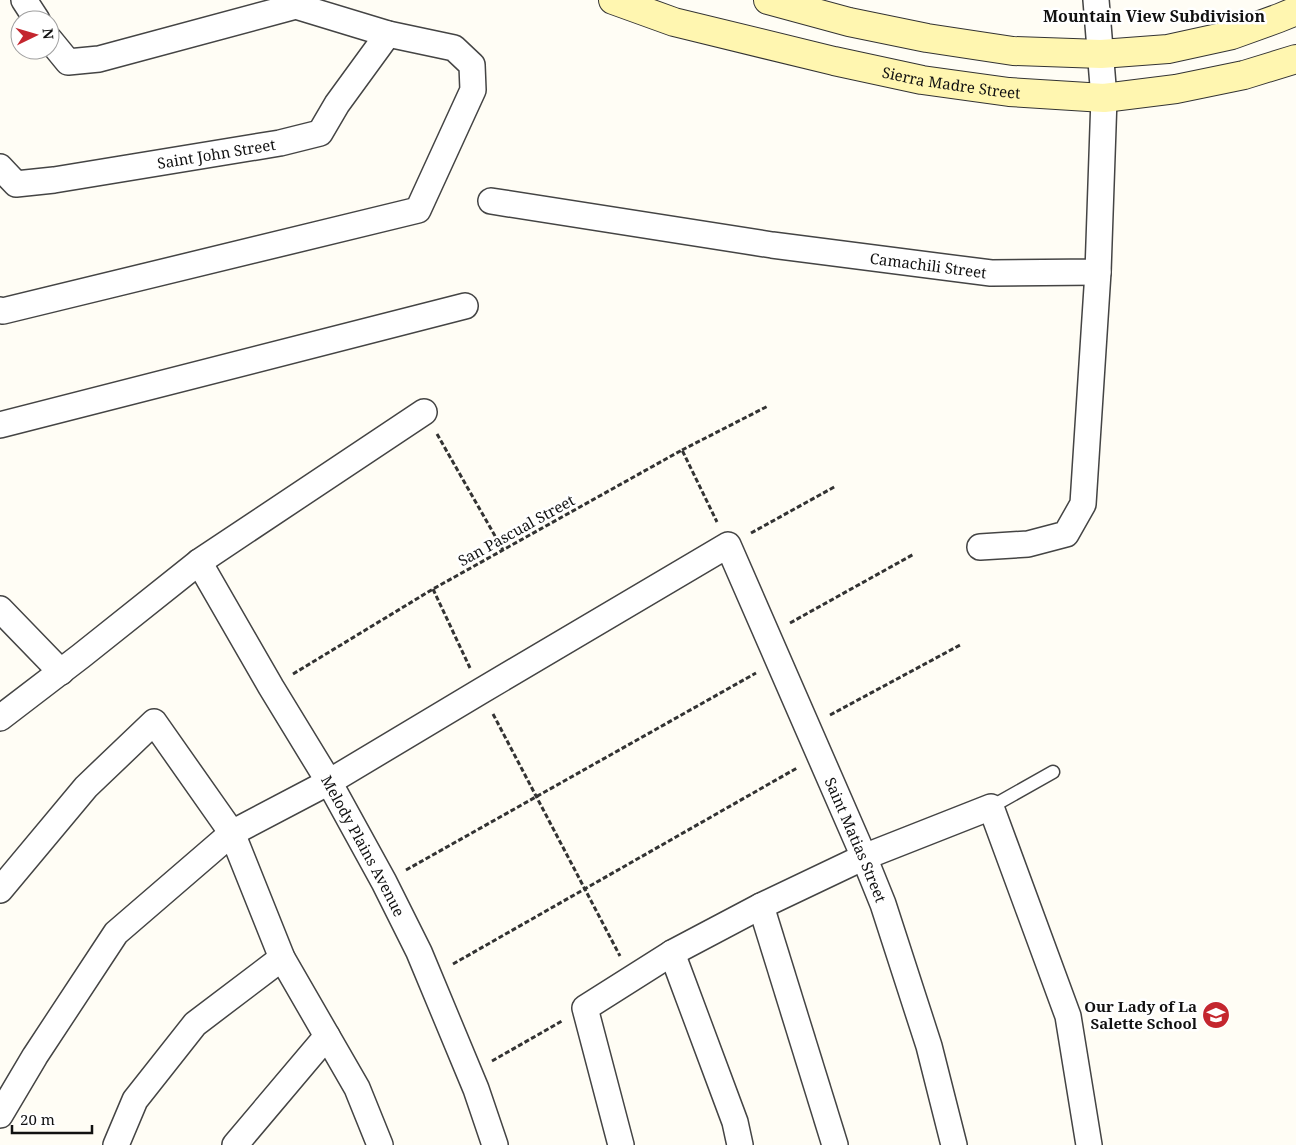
<svg xmlns="http://www.w3.org/2000/svg" width="1296" height="1145" font-family="'Noto Serif',serif">
  <style>
    .lines { fill: none; stroke-linecap: round; stroke-linejoin: round }
    .lane-casing { stroke: #444; stroke-width: 15 }
    .street-casing { stroke: #444; stroke-width: 28 }
    .secondary-casing { stroke: #333; stroke-width: 30 }
    .path { stroke: #333; stroke-width: 3; stroke-dasharray: 5 2.5; stroke-linecap: butt }
    .lane { stroke: #fff; stroke-width: 12 }
    .street { stroke: #fff; stroke-width: 25 }
    .secondary { stroke: #fff6b0; stroke-width: 28 }
    .labels { text-anchor: middle; dominant-baseline: central; stroke-width: 5; stroke-linejoin: round; paint-order: stroke }
    .street-label { font-size: 15px; fill: #111; stroke: #fff }
    .poi-label { font-size: 15px; font-weight: bold; fill: #111; stroke: #fff; text-anchor: end }
    .neighbourhood-label { font-size: 16px; font-weight: bold; fill: #111; stroke: #fff }
  </style>
  <rect width="100%" height="100%" fill="#fffdf5"/>
  <g class="lines">
    <g class="lane-casing">
      <polyline id="lane" points="991,807 1053,772"/>
    </g>
    <g class="street-casing">
      <g id="street">
        <polyline points="24,0 37,20"/>
        <path id="s1" d="M 0,167 L 16,184 L 54,180 L 280,143 L 320,133 L 337,104 L 388,34"/>
        <path id="s2" d="M 491,201 L 772,245 L 991,273 L 1098,272 L 1104,98 L 1096,0"/>
        <polyline points="0,310 3,311 418,210 473,90 472,65 454,48 388,34 296,6 99,59 68,62 50,40"/>
        <polyline points="0,425 465,306"/>
        <polyline points="980,547 1028,544 1066,534 1083,504 1098,272"/>
        <path id="s3" d="M 199,562 L 271,687 L 329,782 L 384,882 L 419,952 L 476,1089 L 495,1145"/>
        <polyline points="0,609 61,672"/>
        <polyline points="0,718 81,656 199,562 424,412"/>
        <polyline points="0,890 86,787 154,722 232,833 282,958 357,1088 380,1145"/>
        <polyline points="761,906 835,1145"/>
        <polyline points="672,953 735,1122 740,1145"/>
        <path id="s4" d="M 0,1115 L 35,1056 L 116,933 L 232,833 L 329,782 L 481,691 L 728,545 L 864,857 L 883,904 L 929,1046 L 954,1145"/>
        <polyline points="116,1145 135,1100 195,1024 282,958"/>
        <polyline points="235,1145 327,1036"/>
        <polyline points="621,1145 585,1008 672,953 761,906 864,857 991,807 1068,1016 1089,1145"/>
      </g>
    </g>
    <g class="secondary-casing">
      <g id="secondary">
        <path id="s5" d="M 613,0 L 674,22 L 834,61 L 922,80 L 1009,92 L 1104,98 L 1176,89 L 1244,75 L 1296,59"/>
        <polyline points="768,0 849,22 927,38 1013,51 1101,54 1168,49 1232,35 1279,18 1296,11"/>
      </g>
    </g>
    <g class="path">
      <polyline points="437,434 503,550"/>
      <polyline points="682,450 768,406"/>
      <polyline points="751,533 836,486"/>
      <polyline points="433,589 470,668"/>
      <polyline points="790,623 914,554"/>
      <polyline points="293,674 433,589 682,450 717,522"/>
      <polyline points="493,714 620,956"/>
      <polyline points="830,715 962,644"/>
      <polyline points="406,870 756,673"/>
      <polyline points="453,964 797,768"/>
      <polyline points="492,1061 562,1021"/>
    </g>
    <use href="#lane" class="lane"/>
    <use href="#street" class="street"/>
    <use href="#secondary" class="secondary"/>
  </g>
  <defs>
    <g id="school-disc" transform="scale(1.4375)"><circle r="9.5" fill="#c4262e" stroke="#fff"/><path d="M0-5L7-2L0 1L-7-2ZM-4 1L0 2.5L4 1V4Q0 6-4 4Z" fill="#fff"/></g>
  </defs>
  <g fill-rule="evenodd">
    <use href="#school-disc" x="1216" y="1015"/>
  </g>
  <g class="labels">
    <g class="street-label">
      <text stroke="none"><textPath href="#s5" startOffset="349">Sierra Madre Street</textPath></text>
      <text stroke="none"><textPath href="#s1" startOffset="226">Saint John Street</textPath></text>
      <text stroke="none"><textPath href="#s2" startOffset="442">Camachili Street</textPath></text>
      <text transform="translate(516 530) rotate(-29)">San Pascual Street</text>
      <text stroke="none"><textPath href="#s4" startOffset="1264">Saint Matias Street</textPath></text>
      <text stroke="none"><textPath href="#s3" startOffset="328">Melody Plains Avenue</textPath></text>
    </g>
    <g class="poi-label">
      <text x="1197" y="1006">Our Lady of La<tspan x="1197" dy="17">Salette School</tspan></text>
    </g>
    <g class="neighbourhood-label">
      <text x="1154" y="16">Mountain View Subdivision</text>
    </g>
  </g>
  <g transform="translate(35 35) rotate(85)"><circle r="24" fill="#ffffff" stroke="#a0a0a0"/>
  <path d="M0-4L9 19L0 12L-9 19Z" fill="#c4262e"/>
  <text y="-8" font-size="14" font-weight="bold" text-anchor="middle" fill="#111111">N</text>
  </g>
  <path d="M12 1125v8h80v-8" fill="none" stroke="#111111" stroke-width="2.5"/>
  <text x="20" y="1125" font-size="15" fill="#111111" stroke="#ffffff" stroke-width="4" paint-order="stroke">20 m</text>
</svg>
